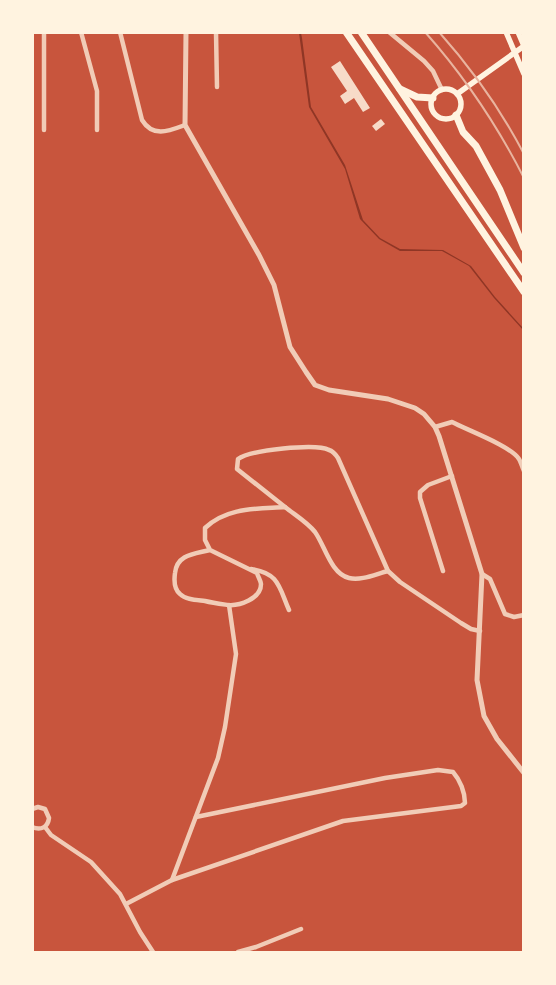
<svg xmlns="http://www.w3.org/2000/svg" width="556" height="985" font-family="Montserrat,sans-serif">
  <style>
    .water { fill: #8f3625 }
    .building { fill: #f7dbc8 }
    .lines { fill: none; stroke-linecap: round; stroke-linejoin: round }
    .minor { stroke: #f1ccb7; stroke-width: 4.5 }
    .tertiary { stroke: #f1ccb7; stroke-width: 5 }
    .secondary { stroke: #fff3e0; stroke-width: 5.5 }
    .trunk { stroke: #fff3e0; stroke-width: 7 }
    .rail { stroke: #e9b49f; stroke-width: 2 }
  </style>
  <rect width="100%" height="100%" fill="#c8553d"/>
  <polygon class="water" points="299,33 301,33 302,38 311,107 345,165 363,220 380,238 400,249 443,250 471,266 495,297 523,328 523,330 494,298 469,266 442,251 400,251 379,239 360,219 345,169 309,107"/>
  <g class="building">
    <polygon points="340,61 370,108 363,112 354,98 345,104 340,96 347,91 331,67"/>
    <polygon points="381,119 385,124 376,131 372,126"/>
  </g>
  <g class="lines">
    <g class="minor">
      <polyline points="81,32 97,91 97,130"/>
      <path d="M 120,32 L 142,120 C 153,138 169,131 185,125"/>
      <polyline points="216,32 217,87"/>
      <polyline points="389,32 424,61 433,71 442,90"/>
      <polyline points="44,130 44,32"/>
      <path d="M 435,427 L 452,422 C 467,430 511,446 519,459 C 521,462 522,467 524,471"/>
      <path d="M 285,507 L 237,469 L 238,459 C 250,450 316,443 329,450 C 333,451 336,455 338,458 L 388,571 L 400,582 L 461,623 L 471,629 L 480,631"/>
      <path d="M 210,550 C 195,554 177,554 175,573 C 174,580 174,589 180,594 C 186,600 197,600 205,601 C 213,603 221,604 228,605 C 239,606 261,599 261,584 C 261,581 258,577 257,573 L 210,550 L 205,540 L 205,528 C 227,507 257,509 285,507 C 295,515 307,522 315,532 C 325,546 331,574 349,578 C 361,581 376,574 388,571"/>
      <path d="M 251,569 C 279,573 279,587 289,610"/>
      <polyline points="443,571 420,498 420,492 428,485 452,476"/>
      <polyline points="482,574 490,579 505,614 514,617 524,615"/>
      <path d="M 32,809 L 38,807 L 45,809 L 49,818 C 48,827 41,831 32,827"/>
      <polyline points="45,827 51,835 91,862 120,894 140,932 153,952"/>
      <path d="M 172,880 L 343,821 L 461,806 L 465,803 C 465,792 460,780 453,772 L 438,770 L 385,778 L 196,817"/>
      <polyline points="126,904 172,880 218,758 225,727 236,654 229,605"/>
      <polyline points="238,952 256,947 301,929"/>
    </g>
    <polyline class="tertiary" points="186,32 185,125 259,255 274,285 290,347 306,372 315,385 329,390 388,399 415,408 424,414 435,427 439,436 482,574 477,680 484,716 497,739 524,773"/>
    <g class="secondary">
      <polyline points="506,32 524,74"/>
      <polyline points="518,32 524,46"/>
      <circle cx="446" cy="104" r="15"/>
      <polyline points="457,94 524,46"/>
    </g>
    <g class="trunk">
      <polyline points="346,32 524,292"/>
      <polyline points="361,32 524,273"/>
      <polyline points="400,89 417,97 433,98"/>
      <polyline points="456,115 463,132 476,146 500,190 524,248"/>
    </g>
    <g class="rail">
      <path d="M 425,32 C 465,77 497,125 524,178"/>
      <path d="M 439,32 C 472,69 501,110 524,154"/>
    </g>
  </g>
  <rect width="556" height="985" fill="none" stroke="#fff3e0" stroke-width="68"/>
</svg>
